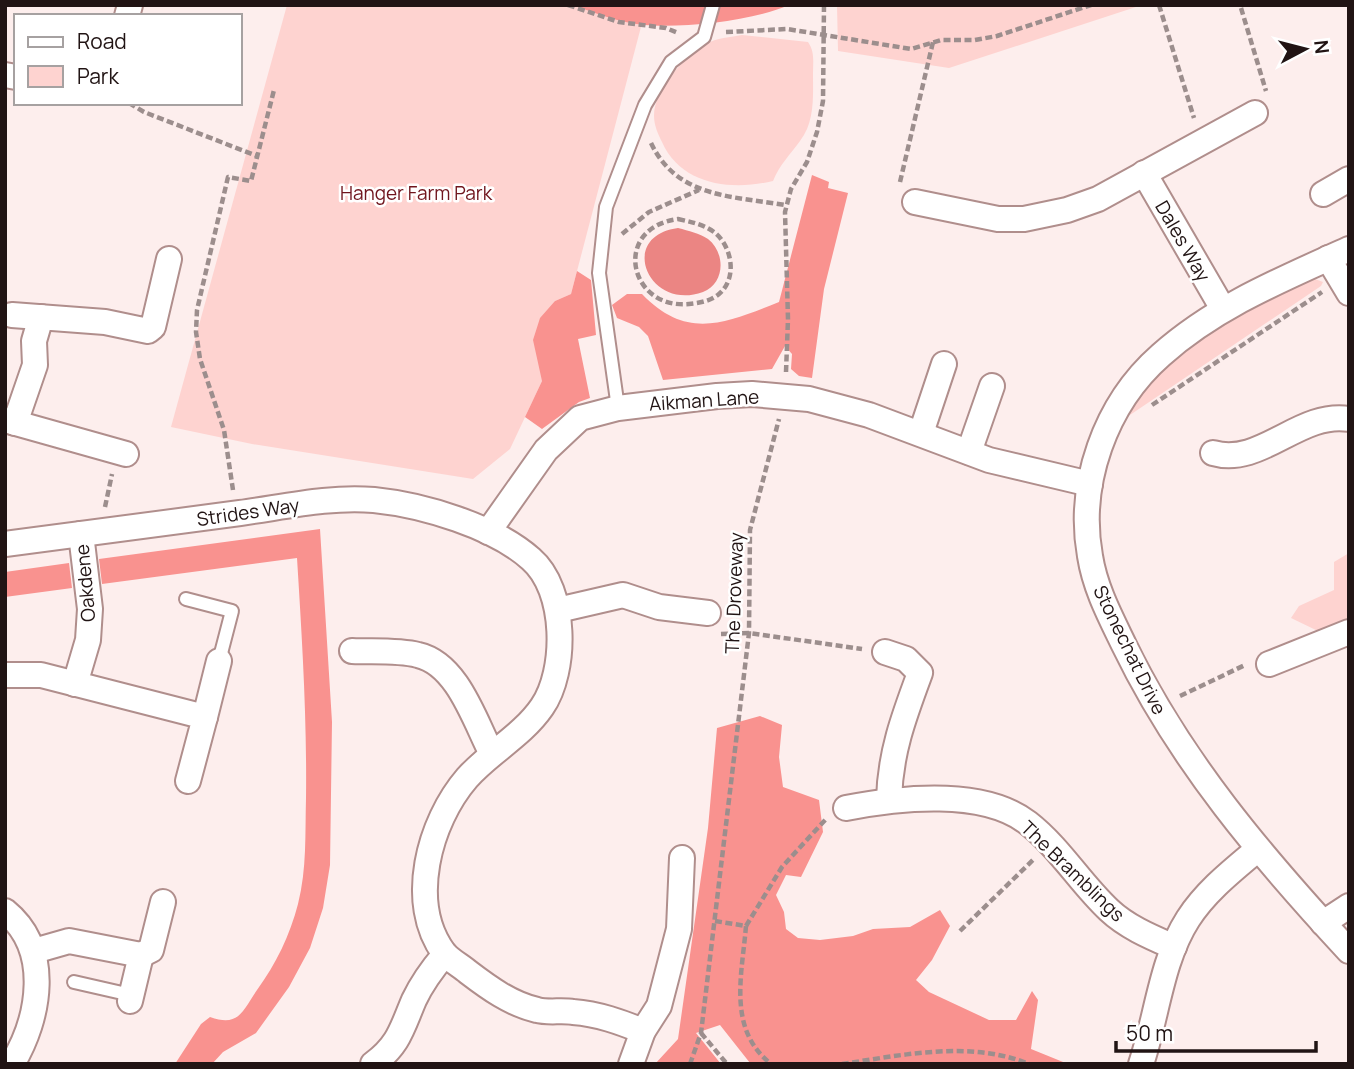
<svg xmlns="http://www.w3.org/2000/svg" width="1354" height="1069" font-family="Manrope,sans-serif">
  <style>
    .green { fill: #fed3d0 }
    .forest { fill: #f9928f }
    .water { fill: #eb8583 }
    .lines { fill: none; stroke-linecap: round; stroke-linejoin: round }
    .lane-casing { stroke: #b08e8c; stroke-width: 16 }
    .street-casing { stroke: #b08e8c; stroke-width: 28 }
    .path { stroke: #9c8e8d; stroke-width: 4.5; stroke-dasharray: 7 3.5; stroke-linecap: butt }
    .lane { stroke: #fff; stroke-width: 12 }
    .street { stroke: #fff; stroke-width: 24 }
    .labels { text-anchor: middle; dominant-baseline: central; stroke-width: 5; stroke-linejoin: round; paint-order: stroke }
    .park-label { font-size: 19px; fill: #70151d; stroke: #fff }
    .street-label { font-size: 19px; fill: #211414; stroke: #fff }
  </style>
  <rect width="100%" height="100%" fill="#fdeeed"/>
  <g class="green">
    <polygon points="287,5 574,5 642,23 571,294 555,301 542,381 510,449 473,479 252,444 171,427"/>
    <polygon points="837,5 1142,5 949,68 838,51"/>
    <path d="M 742,35 L 808,42 C 815,52 813,62 813,73 C 813,96 815,122 800,141 C 790,155 780,164 773,181 C 731,191 681,185 662,142 C 658,134 654,125 654,116 C 654,89 684,57 706,44 C 716,38 731,37 742,35 Z"/>
    <path d="M 1315,279 L 1323,282 L 1321,286 L 1127,417 C 1161,347 1241,312 1307,280 Z"/>
    <polygon points="1349,553 1349,617 1320,632 1291,618 1299,606 1334,590 1334,562"/>
  </g>
  <g class="forest">
    <path d="M 571,5 L 789,5 C 752,21 685,28 644,25 C 620,23 594,12 571,5 Z"/>
    <path d="M 812,175 L 829,182 L 828,188 L 848,193 L 824,289 L 812,378 L 799,376 L 791,369 L 792,354 L 785,346 L 772,369 L 663,380 L 648,336 L 639,327 L 617,318 L 612,305 L 627,294 L 642,294 C 687,341 726,323 779,302 Z"/>
    <polygon points="577,271 591,280 596,335 578,339 590,398 579,402 542,429 525,417 542,381 533,340 540,318 555,301 571,294"/>
    <path d="M 320,529 L 332,722 L 330,865 L 323,908 L 310,948 L 289,987 L 256,1033 L 223,1052 L 212,1064 L 175,1064 L 201,1024 L 210,1017 C 239,1027 242,1012 257,990 C 276,964 290,935 298,904 C 307,869 305,833 306,798 C 307,717 302,638 297,558 L 102,584 L 99,559 Z"/>
    <polygon points="69,563 72,588 5,597 5,572"/>
    <polygon points="760,716 782,725 779,757 783,787 819,800 823,832 801,877 786,875 776,895 784,912 786,929 798,938 820,940 853,936 873,929 910,927 940,910 950,926 932,960 916,980 929,992 989,1020 1016,1020 1032,991 1038,1000 1031,1049 1068,1064 750,1063 720,1025 696,1033 721,1064 655,1064 678,1039 708,828 717,728"/>
  </g>
  <path class="water" d="M 678,228 C 689,231 699,233 708,239 C 726,253 725,284 703,292 C 648,312 617,236 678,228 Z"/>
  <g class="lines">
    <g class="lane-casing">
      <g id="lane">
        <polyline points="618,408 599,273 606,207 645,105 671,62 704,37 713,5"/>
        <polyline points="186,599 232,611 219,661"/>
        <polyline points="74,982 131,995"/>
      </g>
    </g>
    <g class="street-casing">
      <g id="street">
        <polyline points="127,16 130,5"/>
        <polyline points="5,75 16,77"/>
        <polyline points="1144,173 1223,309"/>
        <polyline points="1323,194 1349,179"/>
        <polyline points="915,202 998,219 1024,219 1067,210 1098,199 1255,113"/>
        <path d="M 1349,249 C 1283,279 1216,306 1161,355 C 1105,404 1077,484 1090,556 C 1095,588 1110,616 1124,645 C 1180,761 1262,857 1349,951"/>
        <polyline points="1328,258 1349,293"/>
        <polyline points="12,315 105,322 148,331 153,327 169,259"/>
        <polyline points="5,420 126,454"/>
        <polyline points="15,423 35,365 34,341 41,317"/>
        <polyline points="921,433 944,364"/>
        <polyline points="969,452 992,386"/>
        <path d="M 1213,453 C 1261,467 1299,411 1349,419"/>
        <polyline points="488,532 546,450 580,418 618,408 717,396 752,394 809,399 869,415 989,460 1090,484"/>
        <path d="M 5,544 C 84,534 162,523 240,513 C 284,507 330,496 374,500 C 423,505 494,526 531,559 C 567,590 567,671 542,707 C 522,736 490,752 467,778 C 429,822 407,903 444,953 C 450,960 461,966 468,972 C 489,988 511,1004 537,1010 C 548,1013 562,1010 573,1012 C 599,1014 620,1022 643,1031"/>
        <polyline points="558,610 623,595 659,607 708,613"/>
        <path d="M 352,651 C 373,652 398,650 418,655 C 458,664 475,722 492,754"/>
        <path d="M 885,652 L 906,659 L 920,673 C 904,716 890,753 889,800"/>
        <polyline points="1269,664 1349,632"/>
        <polyline points="5,675 41,675 205,717 188,781"/>
        <polyline points="75,684 88,640 90,609 81,534"/>
        <polyline points="205,717 219,661"/>
        <path d="M 846,808 C 898,798 983,788 1028,823 C 1060,848 1080,883 1109,910 C 1127,927 1151,937 1174,947"/>
        <path d="M 5,911 C 52,949 40,1018 12,1064"/>
        <polyline points="1323,923 1349,906"/>
        <polyline points="34,951 69,941 141,955 130,1001"/>
        <polyline points="141,955 151,950 163,902"/>
        <path d="M 373,1064 C 399,1045 402,1028 414,1000 C 422,983 433,968 445,954"/>
        <polyline points="631,1064 643,1031 659,1006 679,929 682,858"/>
        <path d="M 1141,1064 C 1157,1017 1161,961 1188,919 C 1206,891 1233,870 1258,849"/>
      </g>
    </g>
    <g class="path">
      <polyline points="568,5 619,22 666,28 678,33"/>
      <polyline points="1159,5 1194,118"/>
      <polyline points="1241,8 1266,91"/>
      <polyline points="726,32 787,29 911,49 941,40 975,40 997,36 1091,5"/>
      <polyline points="129,103 144,112 257,156"/>
      <path d="M 651,143 C 677,198 732,196 785,205"/>
      <polyline points="900,182 933,42"/>
      <path d="M 678,219 C 691,222 703,224 714,232 C 732,246 738,278 719,294 C 711,301 699,303 689,304 C 629,310 611,228 678,219 Z"/>
      <polyline points="622,234 649,212 699,190"/>
      <polyline points="786,372 788,319 785,212 791,189 807,162 817,132 823,101 824,5"/>
      <polyline points="1152,405 1322,292"/>
      <polyline points="233,490 224,430 200,359 196,332 197,310 228,177 251,181 274,90"/>
      <polyline points="105,507 112,474"/>
      <polyline points="721,634 749,633 862,649"/>
      <polyline points="1180,696 1245,665"/>
      <path d="M 715,921 L 746,926 C 742,975 727,1029 771,1064"/>
      <polyline points="746,926 782,867 826,819"/>
      <polyline points="960,931 1034,859"/>
      <polyline points="701,1033 727,1064"/>
      <polyline points="690,1064 701,1033 749,633 750,530 779,419"/>
      <path d="M 842,1064 C 903,1055 970,1040 1029,1064"/>
    </g>
    <use href="#lane" class="lane"/>
    <use href="#street" class="street"/>
  </g>
  <g class="labels">
    <g class="park-label">
      <text x="416" y="193">Hanger Farm Park</text>
    </g>
    <g class="street-label">
      <text transform="translate(1183 241) rotate(60)">Dales Way</text>
      <text transform="translate(704 400) rotate(-4)">Aikman Lane</text>
      <text transform="translate(248 512) rotate(-8)">Strides Way</text>
      <text transform="translate(85 583) rotate(-95)">Oakdene</text>
      <text transform="translate(734 593) rotate(-88)">The Droveway</text>
      <text transform="translate(1130 650) rotate(64)">Stonechat Drive</text>
      <text transform="translate(1073 871) rotate(44)">The Bramblings</text>
    </g>
  </g>
  <rect width="1354" height="1069" fill="none" stroke="#211414" stroke-width="14"/>
  <rect x="14" y="14" width="228" height="91" fill="#ffffff" stroke="#a6a1a1" stroke-width="2"/>
  <rect x="28" y="37" width="35" height="10" fill="#ffffff" stroke="#a6a1a1" stroke-width="2"/>
  <text x="77" y="49" font-size="21" fill="#211414">Road</text>
  <rect x="28" y="66" width="35" height="21" fill="#fed3d0" stroke="#a6a1a1" stroke-width="2"/>
  <text x="77" y="84" font-size="21" fill="#211414">Park</text>
  <g transform="translate(1305 49) rotate(83)" stroke="#ffffff" stroke-width="5" paint-order="stroke">
  <path d="M0-5L12 26L0 18L-12 26Z" fill="#211414"/>
  <text y="-10" font-size="19" font-weight="bold" text-anchor="middle" fill="#211414">N</text>
  </g>
  <path d="M1116 1041v10h200v-10" fill="none" stroke="#211414" stroke-width="3.5"/>
  <text x="1126" y="1041" font-size="21" fill="#211414" stroke="#ffffff" stroke-width="5" paint-order="stroke">50 m</text>
</svg>
